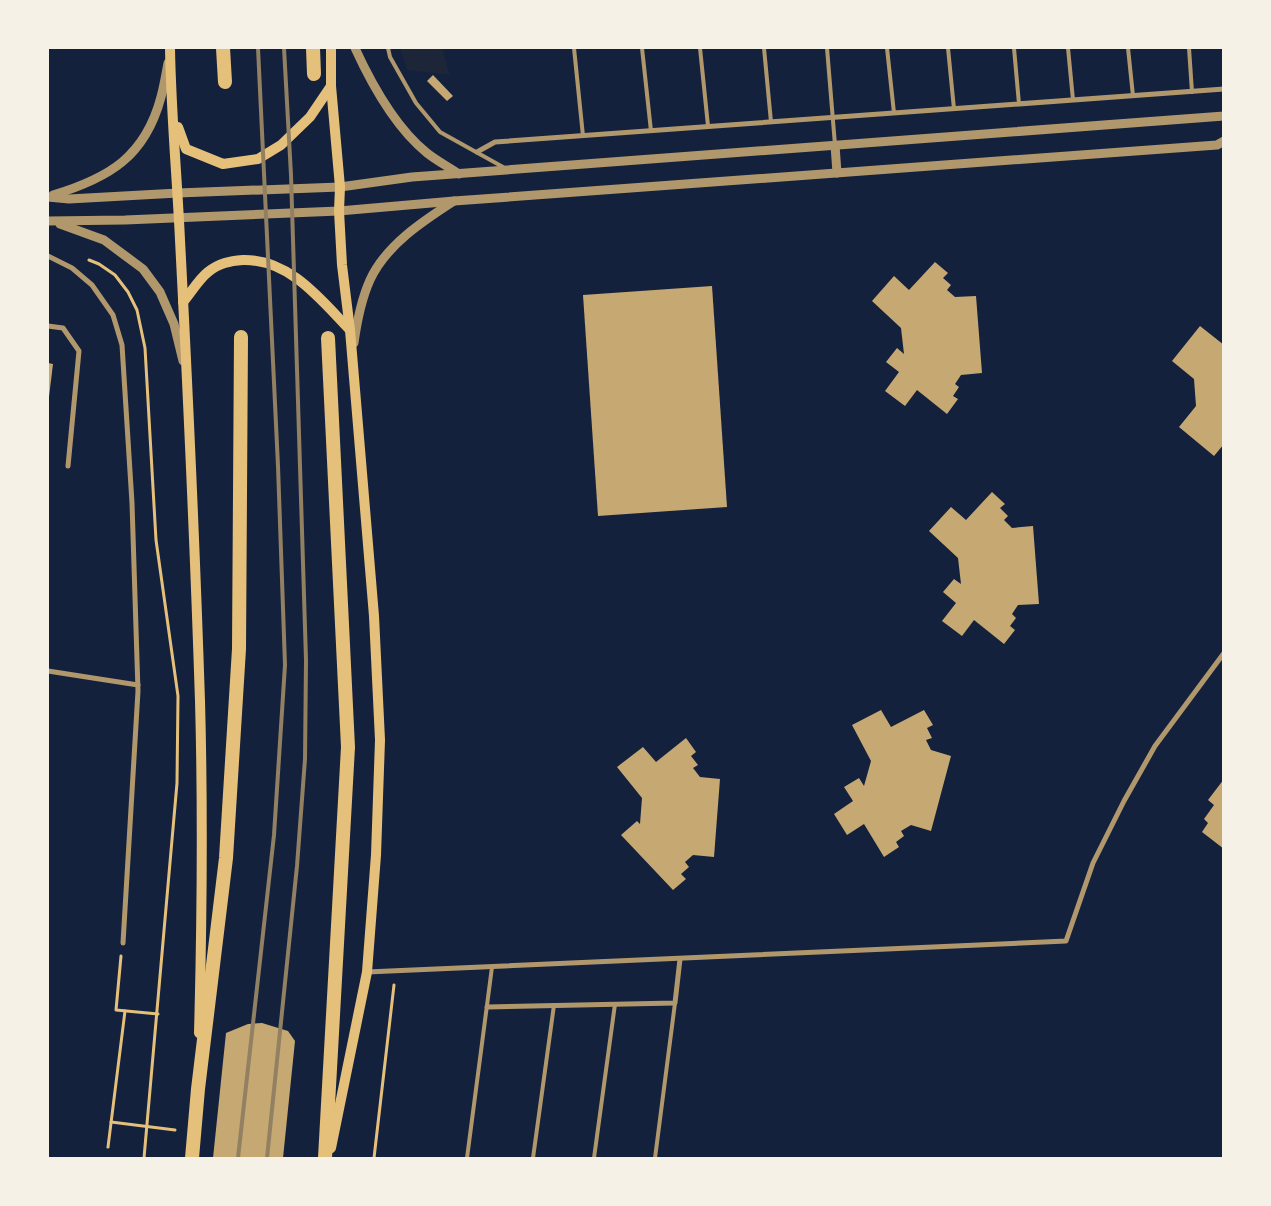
<svg xmlns="http://www.w3.org/2000/svg" width="1271" height="1206" font-family="Cabin,sans-serif">
  <style>
    .green { fill: #1d2539 }
    .building { fill: #c6a872 }
    .lines { fill: none; stroke-linecap: round; stroke-linejoin: round }
    .path { stroke: #e5c07b; stroke-width: 3 }
    .service { stroke: #b1986c; stroke-width: 4 }
    .minor { stroke: #b1986c; stroke-width: 5 }
    .tertiary { stroke: #b1986c; stroke-width: 9 }
    .secondary { stroke: #e5c07b; stroke-width: 10 }
    .trunk { stroke: #e5c07b; stroke-width: 14 }
    .rail { stroke: #918062; stroke-width: 4 }
  </style>
  <rect width="100%" height="100%" fill="#14213d"/>
  <polygon class="green" points="400,48 442,48 450,75 407,70"/>
  <g class="building">
    <polygon points="433,75 453,96 447,101 427,81"/>
    <polygon points="935,262 948,273 943,278 951,285 947,290 955,297 976,296 982,373 961,375 955,384 959,387 953,396 958,399 947,414 917,390 905,406 885,391 899,372 886,362 897,348 904,354 901,328 872,301 894,276 909,290"/>
    <polygon points="712,286 727,507 598,516 583,295"/>
    <polygon points="1200,326 1224,345 1224,444 1214,456 1179,427 1196,406 1194,379 1172,361"/>
    <polygon points="48,363 53,364 49,397 48,397"/>
    <polygon points="992,492 1005,504 1000,508 1008,516 1004,520 1012,528 1033,526 1039,604 1018,605 1012,614 1016,618 1010,626 1015,630 1004,644 974,620 962,636 942,621 956,603 943,592 954,579 961,584 958,558 929,531 951,507 966,520"/>
    <polygon points="881,710 891,727 924,710 933,725 927,728 932,738 926,740 931,750 951,756 931,831 911,825 901,831 904,836 896,842 899,847 884,857 864,824 847,835 834,814 853,801 844,787 859,778 864,786 871,761 852,725"/>
    <polygon points="686,738 696,752 691,756 698,765 693,768 700,777 720,779 714,857 693,855 685,862 689,867 681,874 686,879 673,890 621,835 637,821 640,824 642,798 617,767 643,747 656,762"/>
    <polygon points="1224,779 1224,849 1202,832 1208,823 1204,819 1214,805 1208,800"/>
    <polygon points="262,1023 288,1031 295,1041 283,1158 213,1158 226,1033 248,1024"/>
  </g>
  <g class="lines">
    <g class="path">
      <polyline points="89,260 99,264 115,275 128,292 137,310 145,348 156,540 178,696 177,783 144,1158"/>
      <polyline points="121,956 116,1010 158,1014"/>
      <polyline points="111,1122 175,1130"/>
      <polyline points="108,1147 125,1011"/>
      <polyline points="374,1158 394,985"/>
    </g>
    <g class="service">
      <polyline points="388,48 390,57 416,103 440,132 503,167"/>
      <polyline points="574,48 583,136"/>
      <polyline points="642,48 651,131"/>
      <polyline points="700,48 708,126"/>
      <polyline points="764,48 771,122"/>
      <polyline points="827,48 835,145"/>
      <polyline points="887,48 894,113"/>
      <polyline points="948,48 954,109"/>
      <polyline points="1014,48 1019,104"/>
      <polyline points="1068,48 1073,100"/>
      <polyline points="1128,48 1133,96"/>
      <polyline points="1189,48 1192,92"/>
      <polyline points="467,1158 492,967"/>
      <polyline points="533,1158 554,1005"/>
      <polyline points="594,1158 615,1004"/>
      <polyline points="655,1158 675,1003"/>
    </g>
    <g class="minor">
      <polyline points="477,152 495,142 1224,89"/>
      <polyline points="48,256 72,268 92,285 113,315 122,345 132,503 138,691 123,943"/>
      <polyline points="48,326 63,328 79,351 68,466"/>
      <polyline points="48,671 138,685"/>
      <polyline points="367,972 1066,941 1093,863 1124,801 1155,746 1224,653"/>
      <polyline points="487,1007 675,1003 680,959"/>
    </g>
    <g class="tertiary">
      <path d="M 355,48 C 371,83 396,128 427,153 C 437,161 449,167 459,174"/>
      <polyline points="835,145 837,173"/>
      <path d="M 53,195 C 109,178 145,157 161,97 C 164,86 166,74 168,63"/>
      <polyline points="48,197 69,199 178,193 340,187 412,177 1224,116"/>
      <polyline points="48,221 125,220 339,211 454,201 1217,145 1224,141"/>
      <polyline points="60,224 104,240 143,269 160,292 174,324 183,361"/>
      <path d="M 354,343 C 357,321 361,300 370,280 C 386,245 423,221 454,201"/>
    </g>
    <g class="secondary">
      <path d="M 170,48 C 171,112 177,176 180,240 C 188,394 195,547 200,701 C 203,811 202,922 199,1033"/>
      <polyline points="178,127 186,149 223,164 258,159 281,145 310,117 331,86"/>
      <path d="M 183,302 C 191,293 198,280 208,272 C 219,263 230,261 243,260 C 290,259 321,300 350,330"/>
      <polyline points="331,1148 367,972 376,855 380,740 374,616 350,330 342,265 339,211 340,187 331,86 331,48"/>
    </g>
    <g class="trunk">
      <polyline points="223,48 225,82"/>
      <polyline points="313,48 314,74"/>
      <polyline points="192,1158 198,1089 226,858 239,649 241,337"/>
      <polyline points="325,1158 348,747 328,338"/>
    </g>
    <g class="rail">
      <polyline points="238,1158 274,835 285,665 278,466 258,48"/>
      <polyline points="267,1158 297,866 305,759 306,660 291,175 284,48"/>
    </g>
  </g>
  <rect width="1271" height="1206" fill="none" stroke="#f6f1e7" stroke-width="98"/>
</svg>
